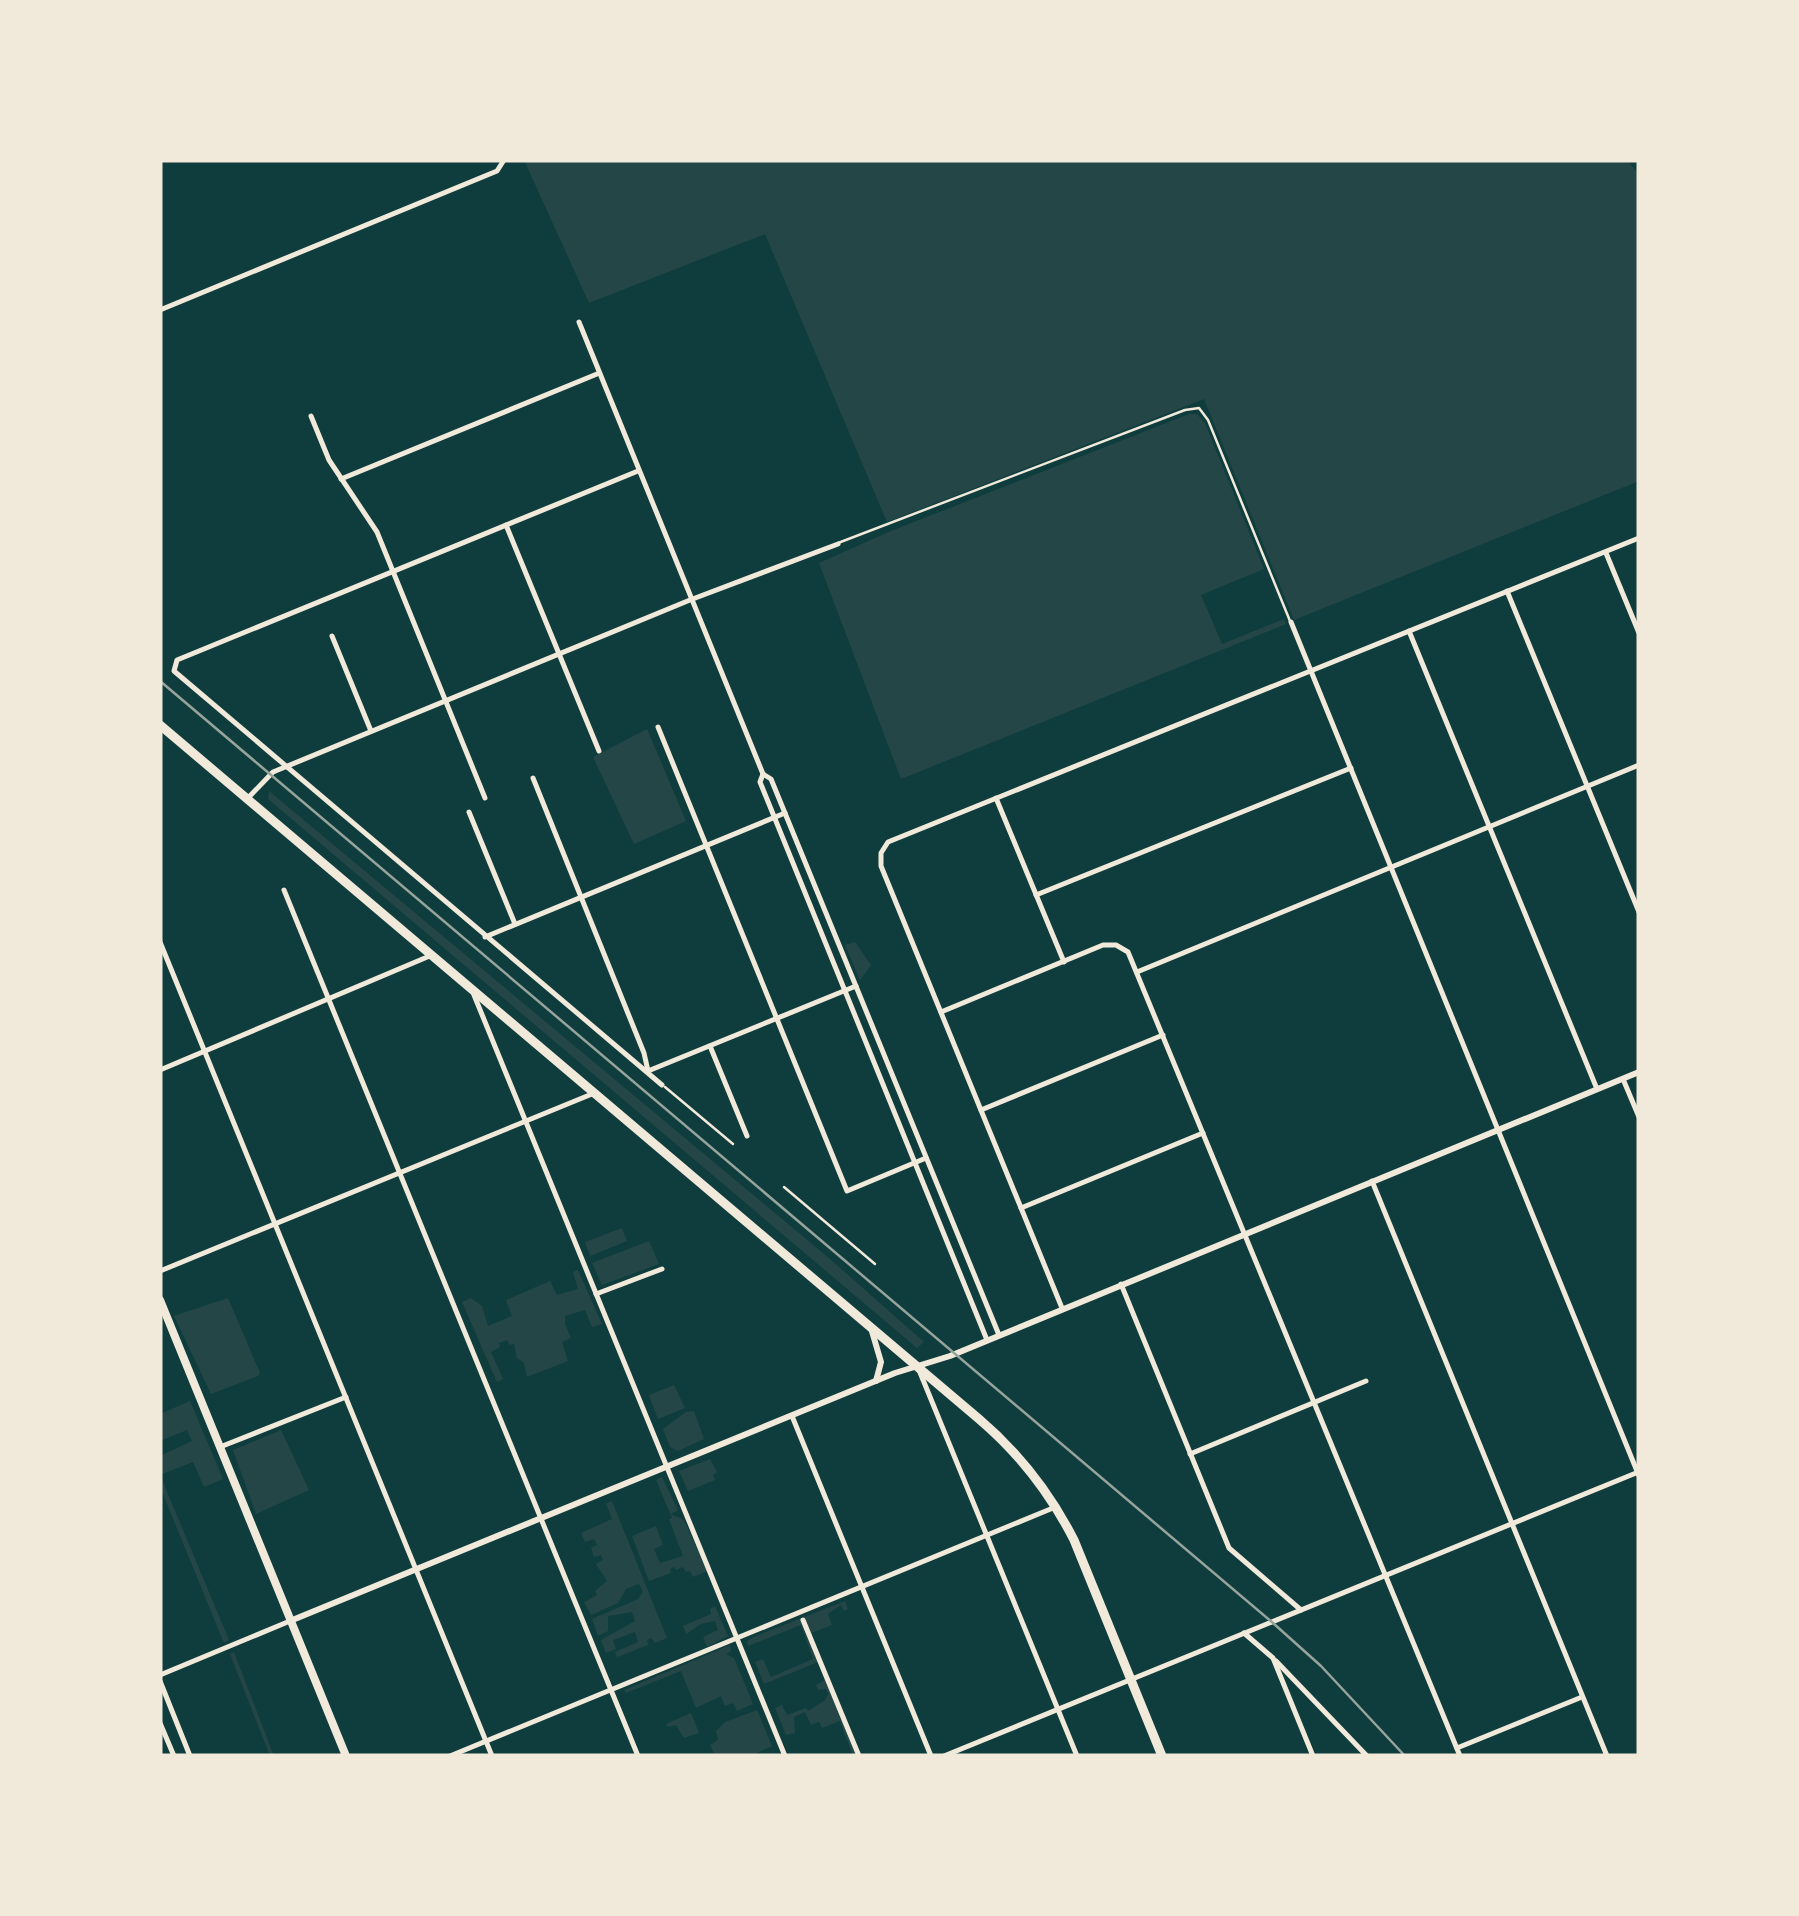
<svg xmlns="http://www.w3.org/2000/svg" width="1799" height="1916" font-family="'Space Grotesk',sans-serif">
  <style>
    .green { fill: #244646 }
    .lines { fill: none; stroke-linecap: round; stroke-linejoin: round }
    .service { stroke: #f1e9da; stroke-width: 2.5 }
    .minor { stroke: #f1e9da; stroke-width: 5 }
    .tertiary { stroke: #f1e9da; stroke-width: 6 }
    .secondary { stroke: #f1e9da; stroke-width: 8 }
    .primary { stroke: #f1e9da; stroke-width: 9 }
    .rail { stroke: #97a49c; stroke-width: 2.5 }
  </style>
  <rect width="100%" height="100%" fill="#0f3d3e"/>
  <g class="green">
    <polygon points="524,160 1627,160 1639,175 1639,481 1294,620 1204,399 887,522 765,234 589,303"/>
    <polygon points="1189,414 1197,414 1205,423 1264,569 1201,595 1222,644 1284,619 1286,624 901,779 819,563 891,531"/>
    <polygon points="647,729 686,821 634,844 593,757"/>
    <polygon points="269,791 830,1259 924,1342 917,1348 268,799"/>
    <polygon points="855,942 871,965 860,980 845,945"/>
    <polygon points="622,1228 627,1241 590,1256 585,1242"/>
    <polygon points="649,1241 659,1264 602,1285 592,1263"/>
    <polygon points="578,1270 602,1324 592,1327 585,1310 565,1316 565,1324 571,1338 562,1342 568,1361 527,1377 524,1363 517,1358 514,1344 510,1345 507,1340 499,1343 500,1347 491,1352 503,1379 497,1382 462,1302 471,1298 482,1306 488,1326 512,1316 506,1300 550,1281 557,1295 578,1289 573,1272"/>
    <polygon points="228,1298 260,1373 258,1376 211,1394 174,1316"/>
    <polygon points="674,1385 685,1408 658,1419 649,1395"/>
    <polygon points="190,1401 223,1479 204,1487 193,1462 160,1475 229,1640 224,1643 160,1487 160,1456 192,1441 187,1430 160,1441 160,1414"/>
    <polygon points="694,1411 704,1439 678,1451 670,1447 663,1429 686,1412"/>
    <polygon points="281,1430 309,1490 256,1514 233,1450"/>
    <polygon points="710,1459 717,1472 713,1475 715,1480 688,1491 679,1471"/>
    <polygon points="662,1477 678,1510 671,1514 684,1520 707,1571 693,1577 690,1571 686,1572 683,1567 676,1570 674,1567 670,1569 671,1573 649,1581 632,1536 656,1526 663,1545 654,1549 660,1563 683,1556 669,1519 672,1518 656,1480"/>
    <polygon points="612,1501 667,1638 655,1643 651,1638 647,1640 648,1645 617,1657 615,1652 638,1642 635,1632 613,1640 616,1649 606,1653 601,1640 635,1621 632,1612 608,1616 608,1631 598,1636 592,1619 638,1599 643,1592 639,1584 626,1589 618,1603 591,1615 584,1602 597,1595 595,1591 607,1581 596,1564 603,1560 601,1555 594,1557 591,1548 597,1545 594,1539 585,1542 581,1533 612,1519 606,1503"/>
    <polygon points="845,1601 848,1609 844,1611 841,1605 828,1614 832,1625 811,1633 860,1756 853,1756 840,1721 822,1728 819,1722 811,1725 805,1712 794,1717 795,1733 786,1735 775,1708 782,1705 787,1715 806,1708 808,1711 825,1700 828,1694 826,1689 818,1690 816,1685 825,1680 818,1662 764,1684 755,1662 763,1659 771,1677 813,1659 801,1625 748,1646 747,1641 753,1637"/>
    <polygon points="715,1606 728,1636 707,1647 703,1637 718,1630 715,1621 701,1624 686,1634 683,1626 711,1614 710,1609"/>
    <polygon points="730,1645 731,1651 726,1654 734,1658 753,1704 737,1711 733,1703 725,1706 721,1696 696,1708 681,1671 626,1693 624,1690"/>
    <polygon points="234,1652 274,1756 270,1756 230,1654"/>
    <polygon points="757,1710 772,1746 751,1756 715,1756 710,1745 718,1740 716,1731 725,1722"/>
    <polygon points="691,1713 699,1733 684,1738 676,1725 668,1727 666,1724"/>
  </g>
  <g class="lines">
    <g class="service">
      <polyline points="838,543 1185,410 1199,408 1208,420 1290,621"/>
      <polyline points="665,1087 733,1144"/>
      <polyline points="784,1187 875,1264"/>
    </g>
    <g class="minor">
      <polyline points="160,310 497,171 504,160"/>
      <polyline points="579,322 763,774 771,779 999,1335"/>
      <polyline points="311,416 329,460 377,532 485,798"/>
      <polyline points="638,471 177,660 174,671 662,1085"/>
      <polyline points="341,479 597,374"/>
      <polyline points="506,525 599,751"/>
      <polyline points="1606,553 1639,633"/>
      <polyline points="1507,591 1639,912"/>
      <polyline points="1291,622 1639,1476"/>
      <polyline points="1409,631 1597,1089"/>
      <polyline points="332,636 371,731"/>
      <polyline points="658,727 847,1191 926,1158"/>
      <polyline points="763,774 760,782 987,1340"/>
      <polyline points="533,778 644,1053 648,1071 856,986"/>
      <polyline points="996,798 1064,962"/>
      <polyline points="247,799 273,772 690,600 838,544"/>
      <polyline points="469,812 515,924"/>
      <polyline points="284,890 638,1756"/>
      <polyline points="1036,895 1351,768"/>
      <polyline points="485,937 785,813"/>
      <polyline points="160,942 492,1756"/>
      <polyline points="1137,972 1639,765"/>
      <polyline points="474,995 785,1756"/>
      <polyline points="941,1012 1103,945 1116,945 1128,952 1460,1756"/>
      <polyline points="710,1046 747,1136"/>
      <polyline points="160,1070 432,955"/>
      <polyline points="1623,1079 1639,1117"/>
      <polyline points="981,1110 1163,1035"/>
      <polyline points="1372,1181 1607,1756"/>
      <polyline points="1021,1208 1203,1133"/>
      <polyline points="160,1271 592,1094"/>
      <polyline points="1121,1284 1229,1548 1301,1610"/>
      <polyline points="596,1294 662,1269"/>
      <polyline points="1062,1308 881,866 881,853 888,842 1639,538"/>
      <polyline points="919,1370 1077,1756"/>
      <polyline points="792,1416 931,1756"/>
      <polyline points="220,1447 346,1397"/>
      <polyline points="1190,1454 1366,1381"/>
      <polyline points="803,1620 859,1756"/>
      <polyline points="1244,1633 1273,1658 1313,1756"/>
      <polyline points="1276,1661 1367,1756"/>
      <polyline points="160,1675 290,1621"/>
      <polyline points="160,1681 190,1756"/>
      <polyline points="160,1723 174,1756"/>
      <polyline points="1457,1748 1582,1697"/>
      <polyline points="450,1756 1053,1508"/>
      <polyline points="944,1756 1636,1473"/>
    </g>
    <g class="tertiary">
      <polyline points="871,1328 881,1362 876,1381"/>
      <polyline points="290,1621 895,1373 950,1356 1639,1072"/>
    </g>
    <polyline class="secondary" points="160,1300 346,1756"/>
    <path class="primary" d="M 160,725 L 979,1419 C 1019,1453 1050,1493 1074,1540 L 1162,1756"/>
    <polyline class="rail" points="160,681 1273,1623 1321,1666 1405,1756"/>
  </g>
  <rect width="1799" height="1916" fill="none" stroke="#f1e9da" stroke-width="325"/>
</svg>
